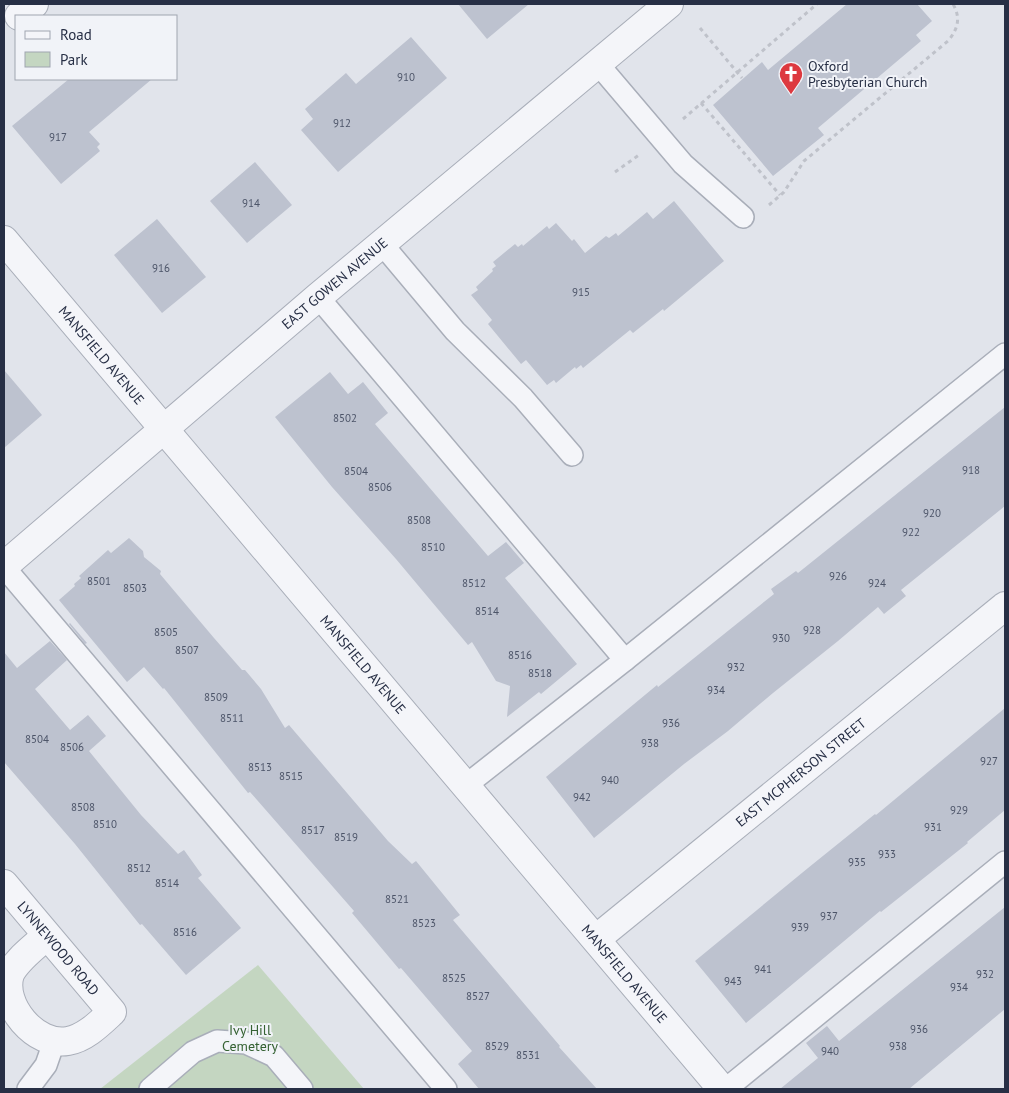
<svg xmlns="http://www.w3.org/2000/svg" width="1009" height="1093" font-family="'PT Sans',sans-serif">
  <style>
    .green { fill: #c4d6c1 }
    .building { fill: #bdc2cf }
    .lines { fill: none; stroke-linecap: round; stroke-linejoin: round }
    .lane-casing { stroke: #a9aeb9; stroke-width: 24 }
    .street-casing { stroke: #a9aeb9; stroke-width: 30 }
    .path { stroke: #bfc2ca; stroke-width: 3; stroke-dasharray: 4 4; stroke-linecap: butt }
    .lane { stroke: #f4f5f9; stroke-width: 21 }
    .street { stroke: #f4f5f9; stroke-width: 28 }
    .labels { text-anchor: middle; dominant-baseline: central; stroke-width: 4; stroke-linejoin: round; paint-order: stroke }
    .number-label { font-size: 11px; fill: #4c5468 }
    .poi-label { font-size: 14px; fill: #272f45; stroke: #f1f3f8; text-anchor: start }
    .street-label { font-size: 14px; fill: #272f45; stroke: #f1f3f8 }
    .park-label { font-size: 14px; fill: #366233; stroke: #f1f3f8 }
  </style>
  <rect width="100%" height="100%" fill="#e1e4eb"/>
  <polygon class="green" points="258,965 364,1089 100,1089"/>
  <g class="building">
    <polygon points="458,4 529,4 487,39"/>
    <polygon points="847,4 917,4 932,21 916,35 921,41 818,128 824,135 773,176 713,105 762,62 768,70"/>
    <polygon points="411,37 447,78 338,172 301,130 313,119 305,109 346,73 356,84"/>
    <polygon points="69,79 152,79 89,132 100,144 97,147 100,151 61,184 12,126"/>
    <polygon points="255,162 292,205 247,243 210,201"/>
    <polygon points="674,201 724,261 664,311 663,309 633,333 630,330 583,368 581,365 576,369 575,367 556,383 554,380 547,385 526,360 521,364 488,324 492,320 471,295 478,290 476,287 493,271 492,269 496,266 493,262 515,244 518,247 522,244 523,246 547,226 549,229 556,223 572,241 574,239 585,253 606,236 609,238 616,233 618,236 647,212 653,219"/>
    <polygon points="157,219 206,277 162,313 114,255"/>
    <polygon points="4,370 42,415 4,448"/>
    <polygon points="330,372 348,394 363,382 388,413 375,424 488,556 506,542 524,563 505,578 577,664 541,694 539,692 507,717 510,686 496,681 472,642 468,645 396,559 332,487 275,417"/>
    <polygon points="1005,407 1005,506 901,590 906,596 884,614 878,607 838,641 773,693 728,731 684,764 594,838 546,777 657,685 658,687 774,594 771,589 796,571 798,573"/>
    <polygon points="129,538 143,551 144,557 161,571 160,574 214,638 242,670 245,670 261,689 285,728 289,725 388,841 412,864 416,861 460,915 453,920 560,1046 559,1047 597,1089 479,1089 458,1064 472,1051 401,968 399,969 352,913 354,911 250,792 248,793 164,688 163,689 144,667 127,682 59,600 75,586 74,584 81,578 79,576 108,550 111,553"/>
    <polygon points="70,623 87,643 85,644 69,624"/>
    <polygon points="50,641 67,660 35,689 70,730 88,715 106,736 89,751 141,815 178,854 184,850 202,875 198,878 241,928 186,975 142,924 140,925 75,844 4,762 4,652 17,668"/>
    <polygon points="1005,708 1005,810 967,842 968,843 881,912 880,911 746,1023 695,961 808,868 875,814 876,815"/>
    <polygon points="1005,907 1005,1009 909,1089 780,1089 818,1058 806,1043 827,1026 839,1041"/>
  </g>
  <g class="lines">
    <g class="lane-casing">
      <g id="lane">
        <polyline points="598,64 683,164 743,217"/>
        <polyline points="382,244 455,331 523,398 572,455"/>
        <polyline points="318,297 625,660"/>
        <polyline points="4,567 446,1089"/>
        <polyline points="465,786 625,660 1005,354"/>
        <polyline points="28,1089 46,1065 54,1042"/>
        <polyline points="150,1089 193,1052 217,1041 246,1043 274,1056 302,1089"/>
        <polyline points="726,1089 1005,862"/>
      </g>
    </g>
    <g class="street-casing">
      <g id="street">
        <polyline points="19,16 34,4"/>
        <path id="s1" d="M 4,240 L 722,1089"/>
        <path id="s2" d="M 4,566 L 318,297 L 669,4"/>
        <path id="s3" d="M 4,884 L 112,1012 C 99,1024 85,1038 68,1041 C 36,1047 0,1005 10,974 C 17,959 35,947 47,935"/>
        <path id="s4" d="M 596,939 L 1005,606"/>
      </g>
    </g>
    <g class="path">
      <polyline points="700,28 742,78"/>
      <polyline points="701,103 780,195"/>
      <polyline points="683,119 817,4"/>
      <polyline points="615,172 639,155"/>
      <path d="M 769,205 L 784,192 L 804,161 L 948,41 C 958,29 961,18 953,4"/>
    </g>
    <use href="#lane" class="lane"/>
    <use href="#street" class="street"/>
  </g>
  <defs>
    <g id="church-pin" transform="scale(1.25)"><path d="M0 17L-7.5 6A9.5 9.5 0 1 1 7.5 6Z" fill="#dd393f" stroke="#f1f3f8"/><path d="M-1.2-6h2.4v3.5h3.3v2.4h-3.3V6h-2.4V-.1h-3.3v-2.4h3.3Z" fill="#fff"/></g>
  </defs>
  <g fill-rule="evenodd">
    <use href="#church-pin" x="791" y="74"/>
  </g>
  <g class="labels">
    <g class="number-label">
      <text x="406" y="77">910</text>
      <text x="342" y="123">912</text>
      <text x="58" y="137">917</text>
      <text x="251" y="203">914</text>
      <text x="161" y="268">916</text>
      <text x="581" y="292">915</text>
      <text x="345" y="418">8502</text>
      <text x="971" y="470">918</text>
      <text x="356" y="471">8504</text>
      <text x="380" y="487">8506</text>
      <text x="932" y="513">920</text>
      <text x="419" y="520">8508</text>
      <text x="911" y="532">922</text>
      <text x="433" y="547">8510</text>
      <text x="838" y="576">926</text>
      <text x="99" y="581">8501</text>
      <text x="474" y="583">8512</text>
      <text x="877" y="583">924</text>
      <text x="135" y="588">8503</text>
      <text x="487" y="611">8514</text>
      <text x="812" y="630">928</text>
      <text x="166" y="632">8505</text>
      <text x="781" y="638">930</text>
      <text x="187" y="650">8507</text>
      <text x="520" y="655">8516</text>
      <text x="736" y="667">932</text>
      <text x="540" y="673">8518</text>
      <text x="716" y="690">934</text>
      <text x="216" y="697">8509</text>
      <text x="232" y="718">8511</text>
      <text x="671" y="723">936</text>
      <text x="37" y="739">8504</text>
      <text x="650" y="743">938</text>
      <text x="72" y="747">8506</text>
      <text x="989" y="761">927</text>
      <text x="260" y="767">8513</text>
      <text x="291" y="776">8515</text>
      <text x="610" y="780">940</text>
      <text x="582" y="797">942</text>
      <text x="83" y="807">8508</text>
      <text x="959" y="810">929</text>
      <text x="105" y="824">8510</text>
      <text x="933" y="827">931</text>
      <text x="313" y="830">8517</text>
      <text x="346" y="837">8519</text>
      <text x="887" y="854">933</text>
      <text x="857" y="862">935</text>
      <text x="139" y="868">8512</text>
      <text x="167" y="883">8514</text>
      <text x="397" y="899">8521</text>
      <text x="829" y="916">937</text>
      <text x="424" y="923">8523</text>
      <text x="800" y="927">939</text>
      <text x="185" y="932">8516</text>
      <text x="763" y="969">941</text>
      <text x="985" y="974">932</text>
      <text x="454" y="978">8525</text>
      <text x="733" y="981">943</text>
      <text x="959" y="987">934</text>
      <text x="478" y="996">8527</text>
      <text x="919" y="1029">936</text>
      <text x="497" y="1046">8529</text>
      <text x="898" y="1046">938</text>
      <text x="830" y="1051">940</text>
      <text x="528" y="1055">8531</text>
    </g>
    <g class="poi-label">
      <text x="808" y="66">Oxford<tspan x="808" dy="16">Presbyterian Church</tspan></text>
    </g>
    <g class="street-label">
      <text stroke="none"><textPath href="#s2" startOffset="435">EAST GOWEN AVENUE</textPath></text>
      <text stroke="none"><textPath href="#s1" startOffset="151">MANSFIELD AVENUE</textPath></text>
      <text stroke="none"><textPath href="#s1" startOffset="556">MANSFIELD AVENUE</textPath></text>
      <text stroke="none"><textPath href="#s4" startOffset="264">EAST MCPHERSON STREET</textPath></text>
      <text stroke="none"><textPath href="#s3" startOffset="84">LYNNEWOOD ROAD</textPath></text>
      <text stroke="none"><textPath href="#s1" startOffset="961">MANSFIELD AVENUE</textPath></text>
    </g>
    <g class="park-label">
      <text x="250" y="1030">Ivy Hill<tspan x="250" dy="16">Cemetery</tspan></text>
    </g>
  </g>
  <rect width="1009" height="1093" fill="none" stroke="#272f45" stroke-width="10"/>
  <rect x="15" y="15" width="162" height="65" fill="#f1f3f8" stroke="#a0a5b0"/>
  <rect x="25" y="31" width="25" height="8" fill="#f4f5f9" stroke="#a0a5b0"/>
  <text x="60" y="40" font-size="15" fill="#272f45">Road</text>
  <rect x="25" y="52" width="25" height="15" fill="#c4d6c1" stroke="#a0a5b0"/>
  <text x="60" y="65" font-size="15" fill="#272f45">Park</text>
</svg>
